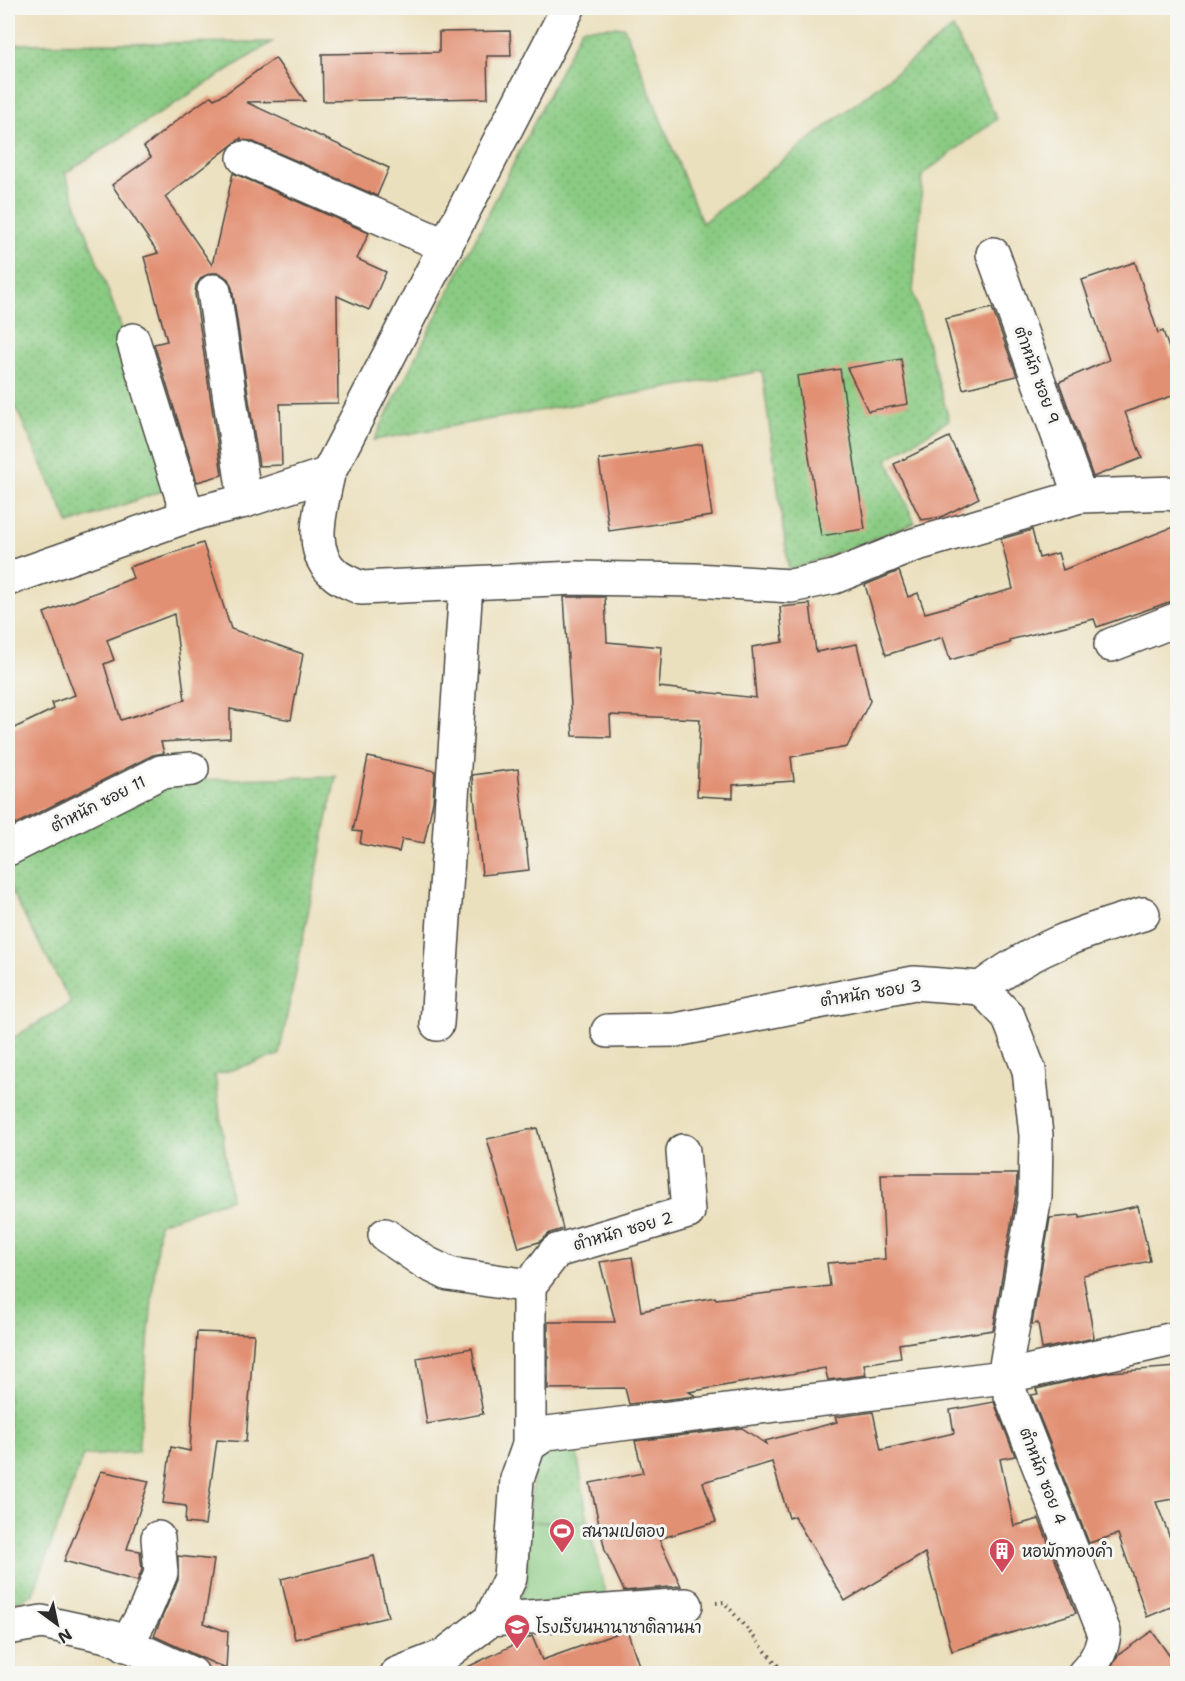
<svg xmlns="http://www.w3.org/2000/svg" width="1185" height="1681" font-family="'Shantell Sans','Playpen Sans Thai',sans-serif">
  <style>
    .grass { fill: url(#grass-dots); stroke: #5a7b57; stroke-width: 1.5 }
    .park { fill: #8acb83; stroke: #5a7b57; stroke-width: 1.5 }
    .building { fill: #e29073; fill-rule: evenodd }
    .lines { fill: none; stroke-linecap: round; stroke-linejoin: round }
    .minor-casing { stroke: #484641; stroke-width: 36 }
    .path { stroke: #484641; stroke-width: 4; stroke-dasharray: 1.5 4.5; stroke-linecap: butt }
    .minor { stroke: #fff; stroke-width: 33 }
    .labels { text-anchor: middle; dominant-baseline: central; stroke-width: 6; stroke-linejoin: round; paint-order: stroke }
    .street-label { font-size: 16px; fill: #2b2b2b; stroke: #f6f6f2 }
    .poi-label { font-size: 16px; fill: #2b2b2b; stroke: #f6f6f2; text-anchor: start }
  </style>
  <defs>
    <pattern id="grass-dots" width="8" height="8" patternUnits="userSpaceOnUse" patternTransform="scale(1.5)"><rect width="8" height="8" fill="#8acb83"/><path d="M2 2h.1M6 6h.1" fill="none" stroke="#77ae71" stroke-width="1.8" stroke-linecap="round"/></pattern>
  </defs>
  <rect width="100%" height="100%" fill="#f6f6f2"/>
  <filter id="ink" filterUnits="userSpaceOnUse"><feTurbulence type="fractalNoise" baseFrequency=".0167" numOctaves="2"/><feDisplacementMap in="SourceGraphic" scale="12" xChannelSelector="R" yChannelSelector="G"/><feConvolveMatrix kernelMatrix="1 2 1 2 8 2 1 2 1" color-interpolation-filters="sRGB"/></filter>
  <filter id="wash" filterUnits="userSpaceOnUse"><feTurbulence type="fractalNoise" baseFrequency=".008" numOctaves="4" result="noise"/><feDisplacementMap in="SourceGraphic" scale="24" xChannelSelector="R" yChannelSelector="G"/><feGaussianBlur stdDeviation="1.35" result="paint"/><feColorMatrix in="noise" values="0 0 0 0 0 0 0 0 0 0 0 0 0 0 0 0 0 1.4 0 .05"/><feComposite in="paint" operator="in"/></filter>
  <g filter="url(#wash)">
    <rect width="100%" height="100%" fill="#ebe0be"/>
    <g class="grass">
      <polygon points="624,27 702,223 953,28 997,119 923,174 913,292 949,420 887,459 915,523 789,571 762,371 374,440 582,28"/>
      <polygon points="272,42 65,173 179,485 69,524 8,390 8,44"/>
      <polygon points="336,776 279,1055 215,1075 231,1199 159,1223 138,1452 83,1456 33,1594 8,1606 8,1041 71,1003 8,885 8,861 165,781"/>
      <polygon points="576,1446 588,1522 528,1522 536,1458"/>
    </g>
    <polygon class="park" points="528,1522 588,1522 607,1601 514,1608 527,1585"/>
    <g id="blocks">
      <g class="building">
        <polygon points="510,31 511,56 487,56 488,98 323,101 322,54 439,52 439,32"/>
        <polygon points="275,58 305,101 246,102 389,168 377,196 251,141 241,140 241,138 165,197 212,265 233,173 369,233 357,259 386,272 369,310 337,296 338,403 280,404 282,465 259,466 232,288 228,279 220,273 211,273 202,277 196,285 195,294 222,475 197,482 154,344 167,341 144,257 158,253 112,185 151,157 144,147 181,117 211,96 214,99 226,93"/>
        <polygon points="1135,262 1158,333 1163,331 1178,375 1178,394 1125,412 1142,458 1093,477 1059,382 1109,360 1082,280"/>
        <polygon points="992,308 1017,376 963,389 945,319"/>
        <polygon points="901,359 908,404 868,411 847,368"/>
        <polygon points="840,369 865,529 821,536 797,376"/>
        <polygon points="949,437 979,498 941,517 921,520 894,464"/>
        <polygon points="702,444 712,516 609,531 599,460"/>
        <polygon points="1178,525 1178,599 1097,627 1094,619 1009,640 1010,643 950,660 943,637 886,655 865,585 899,571 908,597 918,593 925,613 1013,589 1001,539 1032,530 1039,558 1058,553 1063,570"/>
        <path d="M 203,543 L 231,629 L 303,654 L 291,720 L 230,709 L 230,738 L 161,742 L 164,753 L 153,755 L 8,828 L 8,731 L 54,709 L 52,703 L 75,695 L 44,613 L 133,578 L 129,567 ZM 174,614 L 185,700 L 121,720 L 104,664 L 114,660 L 107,640 Z"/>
        <polygon points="564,597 605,597 607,642 662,647 659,687 756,698 752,647 783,642 780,607 810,604 816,652 857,644 870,701 847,747 791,757 794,781 733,785 733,798 697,796 700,719 610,715 611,737 573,736"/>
        <polygon points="368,757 435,771 433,802 424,843 402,839 399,852 360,844 362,832 353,831"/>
        <polygon points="518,769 529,870 482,875 472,775"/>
        <polygon points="537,1128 563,1229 550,1233 539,1242 519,1248 487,1139"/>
        <polygon points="881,1174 1017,1174 1016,1195 993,1330 899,1344 901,1358 864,1364 866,1375 828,1380 825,1368 689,1392 696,1396 629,1404 625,1388 548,1389 548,1322 615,1322 600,1262 632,1257 641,1311 715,1297 716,1299 830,1286 827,1263 885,1259"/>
        <polygon points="1138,1206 1150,1261 1083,1275 1094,1338 1042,1349 1038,1323 1032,1324 1050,1218 1080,1215 1080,1218"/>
        <polygon points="197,1332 254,1334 246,1442 217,1440 205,1525 185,1523 186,1506 163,1503 171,1447 190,1451"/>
        <polygon points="472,1348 483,1414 427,1424 417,1358"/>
        <polygon points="1178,1367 1178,1498 1156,1502 1178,1558 1178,1604 1147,1617 1118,1534 1089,1543 1031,1395 1038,1394 1036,1389 1110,1372"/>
        <polygon points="994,1402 1015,1456 1000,1459 1014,1526 1039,1519 1076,1613 952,1651 925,1553 845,1601 794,1516 789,1518 772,1462 703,1482 716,1522 659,1539 681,1586 624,1591 605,1550 590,1483 643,1473 635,1441 742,1428 766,1444 765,1441 837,1422 835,1417 873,1412 881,1450 954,1433 950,1410"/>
        <polygon points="101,1471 149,1481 127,1549 140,1551 142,1570 137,1581 64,1561"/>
        <polygon points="178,1556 214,1560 204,1623 228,1632 226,1669 154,1636 178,1580"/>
        <polygon points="374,1556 388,1617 295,1639 281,1579"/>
        <polygon points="627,1630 642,1674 453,1674 532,1636 542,1660"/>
        <polygon points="1152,1631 1178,1668 1178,1674 1108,1674 1118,1655"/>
      </g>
    </g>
  </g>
  <g filter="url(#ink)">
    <use href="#blocks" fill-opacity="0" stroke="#484641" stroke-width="1.5"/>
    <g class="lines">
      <g class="minor-casing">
        <g id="minor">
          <path d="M 568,8 L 328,474 C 322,506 305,551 336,575 C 343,581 353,584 361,588 L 575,578 L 696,580 L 791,586 L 834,577 L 914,545 L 1080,496 L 1175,493 L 1178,496"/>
          <polyline points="244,158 446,246"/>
          <polyline points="993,254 1080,496"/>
          <polyline points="214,291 245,501"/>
          <polyline points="133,340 188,516"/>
          <polyline points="8,579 199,512 245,501 328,474"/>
          <polyline points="1111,645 1178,619"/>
          <polyline points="8,849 161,772 192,769"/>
          <path d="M 981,988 C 1035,947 1079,933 1143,914"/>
          <polyline points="437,1024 466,585"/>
          <path d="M 608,1031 L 676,1030 L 914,983 L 981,988 L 1008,1016 L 1029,1070 L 1036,1135 L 1035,1197 L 1004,1377 L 1104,1632 C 1103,1649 1096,1661 1084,1674"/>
          <polyline points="385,1235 426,1263 449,1274 529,1286"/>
          <polyline points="529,1445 529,1286 556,1251 688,1212 683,1151"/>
          <polyline points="490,1620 686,1605"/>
          <polyline points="8,1628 42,1622 111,1637 192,1674"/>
          <polyline points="126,1645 146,1609 161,1573 158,1538"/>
          <polyline points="397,1674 443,1656 490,1620 510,1578 517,1479 529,1445 547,1433 1004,1377 1178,1338"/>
        </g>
      </g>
      <polyline class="path" points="716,1603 724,1602 785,1674"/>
      <use href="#minor" class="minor"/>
    </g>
  </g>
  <defs>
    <g id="stadium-pin" transform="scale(1.35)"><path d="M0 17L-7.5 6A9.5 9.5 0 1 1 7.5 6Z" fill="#d1495b" stroke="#f6f6f2"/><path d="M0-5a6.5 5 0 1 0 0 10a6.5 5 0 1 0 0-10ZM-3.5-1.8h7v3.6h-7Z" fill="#fff"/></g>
    <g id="building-pin" transform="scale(1.35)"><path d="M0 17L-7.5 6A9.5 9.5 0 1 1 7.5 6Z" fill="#d1495b" stroke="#f6f6f2"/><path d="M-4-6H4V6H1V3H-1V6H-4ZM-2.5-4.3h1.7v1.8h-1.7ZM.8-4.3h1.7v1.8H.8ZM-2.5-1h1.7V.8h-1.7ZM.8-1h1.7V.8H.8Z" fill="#fff"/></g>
    <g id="school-pin" transform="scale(1.35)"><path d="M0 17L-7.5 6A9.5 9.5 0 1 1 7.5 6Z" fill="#d1495b" stroke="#f6f6f2"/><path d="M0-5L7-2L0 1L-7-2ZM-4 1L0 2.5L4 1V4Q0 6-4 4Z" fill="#fff"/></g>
  </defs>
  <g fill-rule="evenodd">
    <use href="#stadium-pin" x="562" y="1531"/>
    <use href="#building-pin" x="1002" y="1551"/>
    <use href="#school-pin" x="517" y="1627"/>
  </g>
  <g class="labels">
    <g class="street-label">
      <text transform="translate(1037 375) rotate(70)">ตำหนัก ซอย 9</text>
      <text transform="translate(98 804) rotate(-27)">ตำหนัก ซอย 11</text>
      <text transform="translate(871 993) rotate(-9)">ตำหนัก ซอย 3</text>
      <text transform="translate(623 1231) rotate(-16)">ตำหนัก ซอย 2</text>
      <text transform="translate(1043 1476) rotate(69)">ตำหนัก ซอย 4</text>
    </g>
    <g class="poi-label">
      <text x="582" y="1531">สนามเปตอง</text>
      <text x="1022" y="1551">หอพักทองคำ</text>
      <text x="536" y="1627">โรงเรียนนานาชาติลานนา</text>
    </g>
  </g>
  <rect width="1185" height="1681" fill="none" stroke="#f6f6f2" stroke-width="30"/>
  <g transform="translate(57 1624) rotate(147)" stroke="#f6f6f2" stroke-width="4.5" paint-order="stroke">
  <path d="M0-4.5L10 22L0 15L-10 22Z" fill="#2b2b2b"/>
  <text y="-9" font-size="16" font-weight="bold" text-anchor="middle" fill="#2b2b2b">N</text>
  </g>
</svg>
